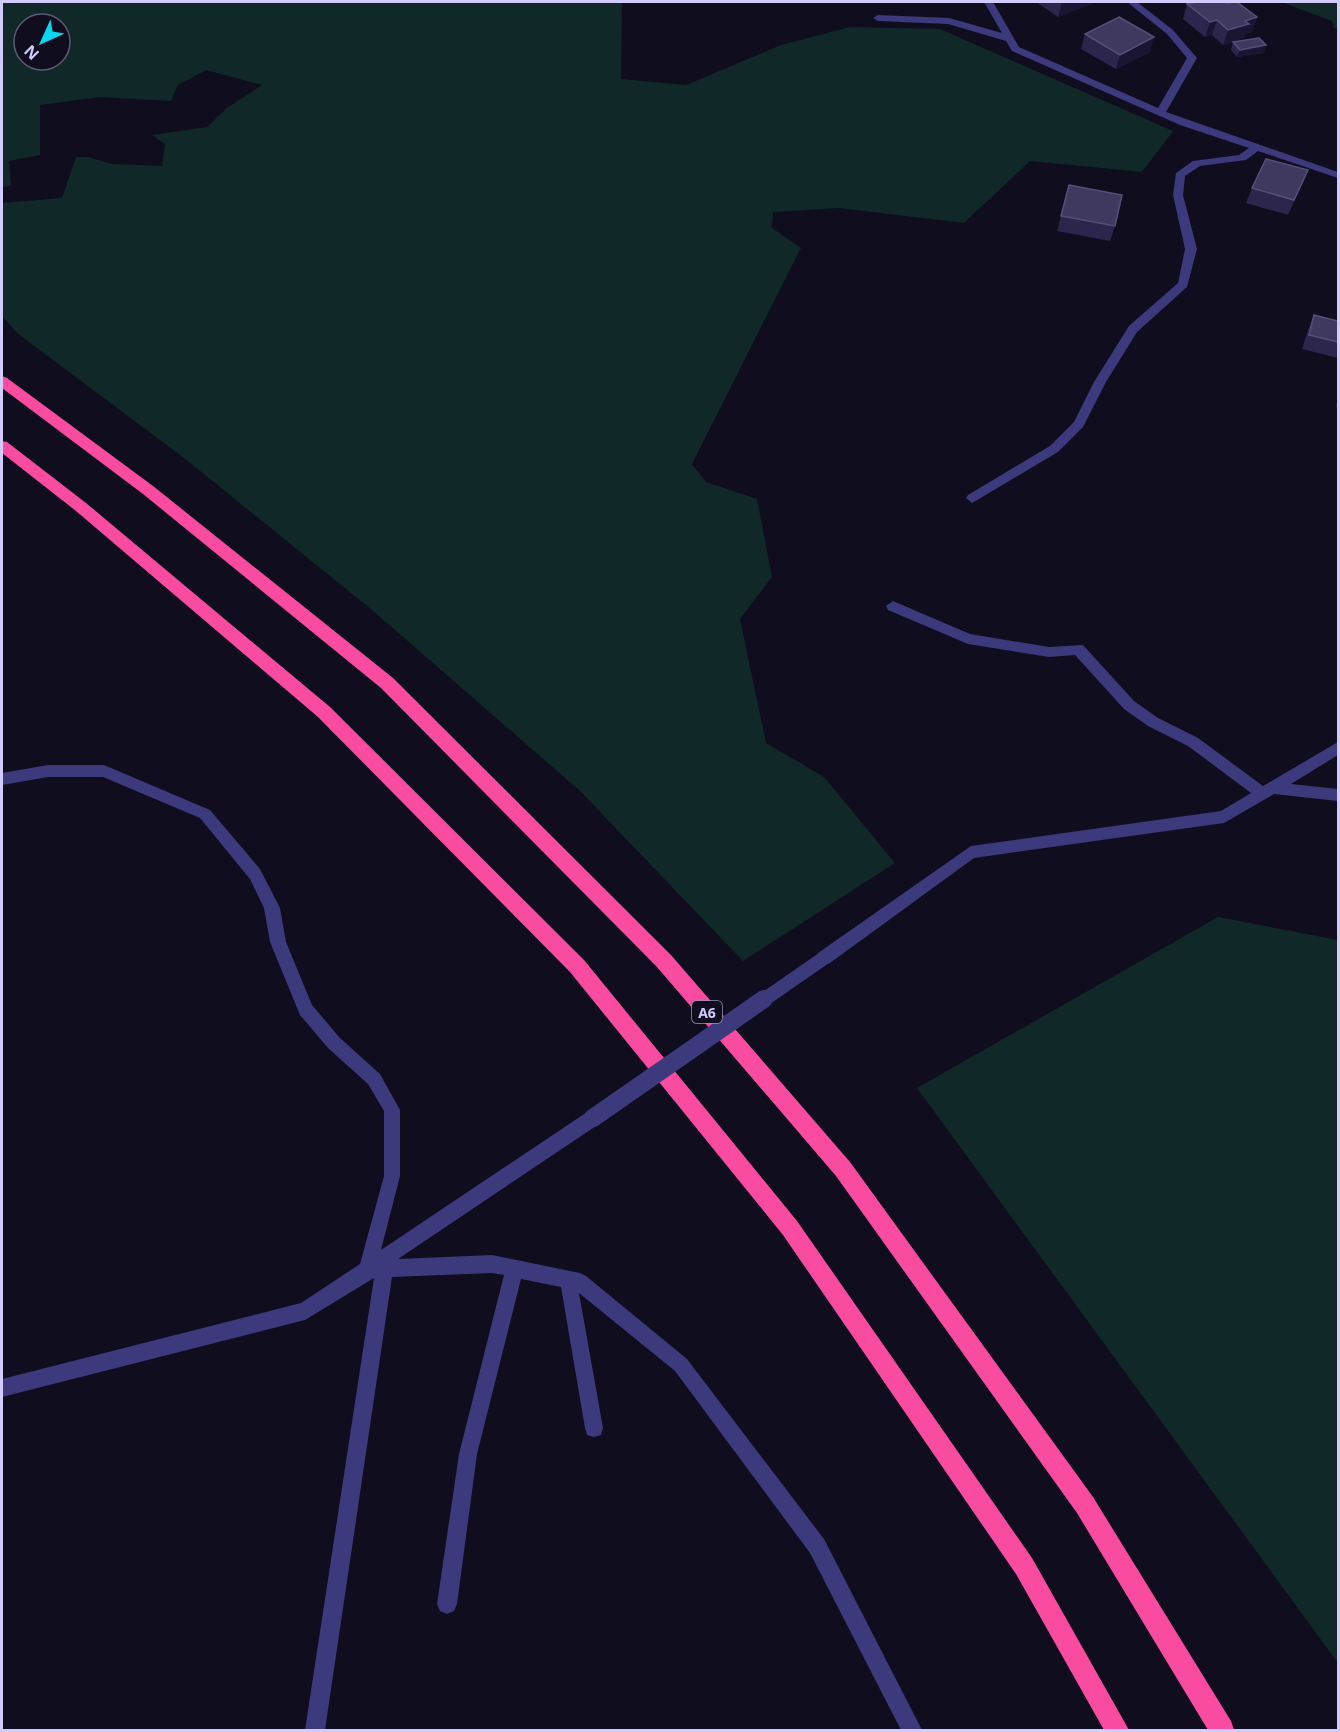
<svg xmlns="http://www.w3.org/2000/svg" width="1340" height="1732" font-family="'Noto Sans',sans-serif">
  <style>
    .green { fill: #102827; fill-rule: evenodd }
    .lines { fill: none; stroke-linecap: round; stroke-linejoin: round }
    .minor { fill: #3c397c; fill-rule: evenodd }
    .highway { fill: #f94ba0; fill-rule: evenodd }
    .minor-bridge-far1 { stroke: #3c397c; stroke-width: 14 }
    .minor-bridge { stroke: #3c397c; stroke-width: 18 }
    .wall { fill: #2d264c }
    .shaded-wall { fill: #1a1532 }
    .building { fill: #3f385f; stroke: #564f78; stroke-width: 1.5 }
    .labels { text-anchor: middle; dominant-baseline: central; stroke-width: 4.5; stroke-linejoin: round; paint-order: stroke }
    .shield { fill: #100d1e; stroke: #9793ba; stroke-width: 1.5 }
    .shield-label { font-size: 14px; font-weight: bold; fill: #d1ccfd }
  </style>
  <rect width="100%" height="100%" fill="#100d1e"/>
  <g class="green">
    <path d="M 2,2 L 622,2 L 621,79 L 686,85 L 781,45 L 850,27 L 940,29 L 1173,131 L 1142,172 L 1030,161 L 964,223 L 839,208 L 773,212 L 772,228 L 801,248 L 692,464 L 706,482 L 757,499 L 772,577 L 740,619 L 766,743 L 824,777 L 895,863 L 743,961 L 580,791 L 372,610 L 184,458 L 17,333 L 2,316 L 2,203 L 62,198 L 76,157 L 88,157 L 111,164 L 162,166 L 165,144 L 152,135 L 207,127 L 227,108 L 262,85 L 206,70 L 178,85 L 171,101 L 100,97 L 40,105 L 40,155 L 9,161 L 11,186 L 2,187 ZM 24,24 L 60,24 L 60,60 L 24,60 Z"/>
    <polygon points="1281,2 1338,2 1338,29 1334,28 1332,21"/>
    <polygon points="1218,917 1338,940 1338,1663 917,1088"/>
  </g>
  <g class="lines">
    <g class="minor">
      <polygon points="984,2 993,2 1019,47 1158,108 1187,58 1167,34 1127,2 1137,2 1173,30 1197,58 1166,112 1338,172 1338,178 1258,151 1246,160 1200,166 1185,176 1183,195 1197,249 1187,287 1137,332 1106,382 1083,427 1058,452 972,503 966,498 968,495 1050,446 1074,422 1094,382 1129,326 1178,283 1185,249 1173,195 1176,173 1193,161 1239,155 1249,148 1180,125 1012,51 1006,41 948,24 878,21 873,18 878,15 949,18 1002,33"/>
      <polygon points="893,601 970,634 1049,647 1083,645 1134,701 1158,718 1198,738 1263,786 1338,742 1338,755 1291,784 1338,789 1338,801 1274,794 1224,823 974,858 830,963 824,965 818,963 816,958 818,953 971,846 1221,811 1251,793 1188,746 1148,726 1124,709 1075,655 1049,657 968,644 888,610 886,606"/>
      <polygon points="48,765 104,765 210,810 260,869 280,908 286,942 312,1005 340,1038 380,1074 400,1110 400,1176 381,1250 587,1112 593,1110 599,1112 601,1118 599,1124 398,1259 492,1255 580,1273 586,1276 687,1359 824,1539 922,1730 901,1730 810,1553 675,1371 579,1293 603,1428 601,1435 594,1437 587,1435 585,1428 561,1287 521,1279 477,1454 457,1604 454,1611 447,1614 440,1611 437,1604 459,1454 504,1275 492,1273 392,1277 325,1730 305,1730 374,1278 305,1320 2,1397 2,1379 301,1303 360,1264 384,1176 384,1111 368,1084 328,1048 300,1015 270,942 264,908 250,879 200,818 103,777 48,777 2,785 2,773"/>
    </g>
    <g class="highway">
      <polygon points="2,376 7,378 153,486 393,678 671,955 850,1162 1093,1497 1231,1721 1234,1730 1208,1730 1077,1513 836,1176 657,967 381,688 143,494 2,388"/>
      <polygon points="2,441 7,442 86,503 330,707 584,960 797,1221 1032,1558 1129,1730 1104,1730 1016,1574 783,1235 570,972 318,717 76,511 2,453"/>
    </g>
    <polyline class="minor-bridge-far1" points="762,1001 824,958"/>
    <polyline class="minor-bridge" points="593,1118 764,999"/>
  </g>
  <g class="wall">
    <polygon points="1036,2 1093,2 1093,3 1058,17"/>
    <polygon points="1187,4 1257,17 1252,32 1245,34 1244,38 1223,45 1212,35 1205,37 1183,19"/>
    <polygon points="1085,34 1150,52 1116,69 1081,49"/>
    <polygon points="1233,42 1264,53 1237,57 1231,50"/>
    <polygon points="1308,170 1288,215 1246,203 1252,188"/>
    <polygon points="1069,185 1115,226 1110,241 1057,231"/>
    <polygon points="1314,315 1338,321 1338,358 1302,349 1308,330"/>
    <polygon points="1338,396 1338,407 1336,407"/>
  </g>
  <g class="shaded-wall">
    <polygon points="1062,2 1093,2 1093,3 1058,17"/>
    <polygon points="1257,17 1252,32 1245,34 1244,38 1223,45 1228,30 1245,21"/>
    <polygon points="1217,20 1212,35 1205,37 1210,22"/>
    <polygon points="1154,37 1150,52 1116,69 1120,55"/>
    <polygon points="1266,45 1264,53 1237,57 1240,50"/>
  </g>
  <g class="building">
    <polygon points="1196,2 1225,2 1227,3 1237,2 1257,17 1245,21 1249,24 1228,30 1217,20 1210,22 1187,4"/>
    <polygon points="1119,17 1154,37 1120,55 1085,34"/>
    <polygon points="1259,38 1266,45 1240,50 1233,42"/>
    <polygon points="1266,159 1308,170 1294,200 1252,188"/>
    <polygon points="1069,185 1122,195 1115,226 1061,216"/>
    <polygon points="1314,315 1338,321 1338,342 1309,335"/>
  </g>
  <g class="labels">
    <rect class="shield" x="692" y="1001" width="30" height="22" rx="4.5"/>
    <g class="shield-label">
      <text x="707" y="1012">A6</text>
    </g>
  </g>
  <rect width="1340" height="1732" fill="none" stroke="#d1ccfd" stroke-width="6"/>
  <g transform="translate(42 42) rotate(225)"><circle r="28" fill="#100d1e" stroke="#5d5977" stroke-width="1.5"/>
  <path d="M0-4.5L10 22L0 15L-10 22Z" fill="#08d8ed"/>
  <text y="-9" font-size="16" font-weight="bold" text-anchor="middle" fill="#d1ccfd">N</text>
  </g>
</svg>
